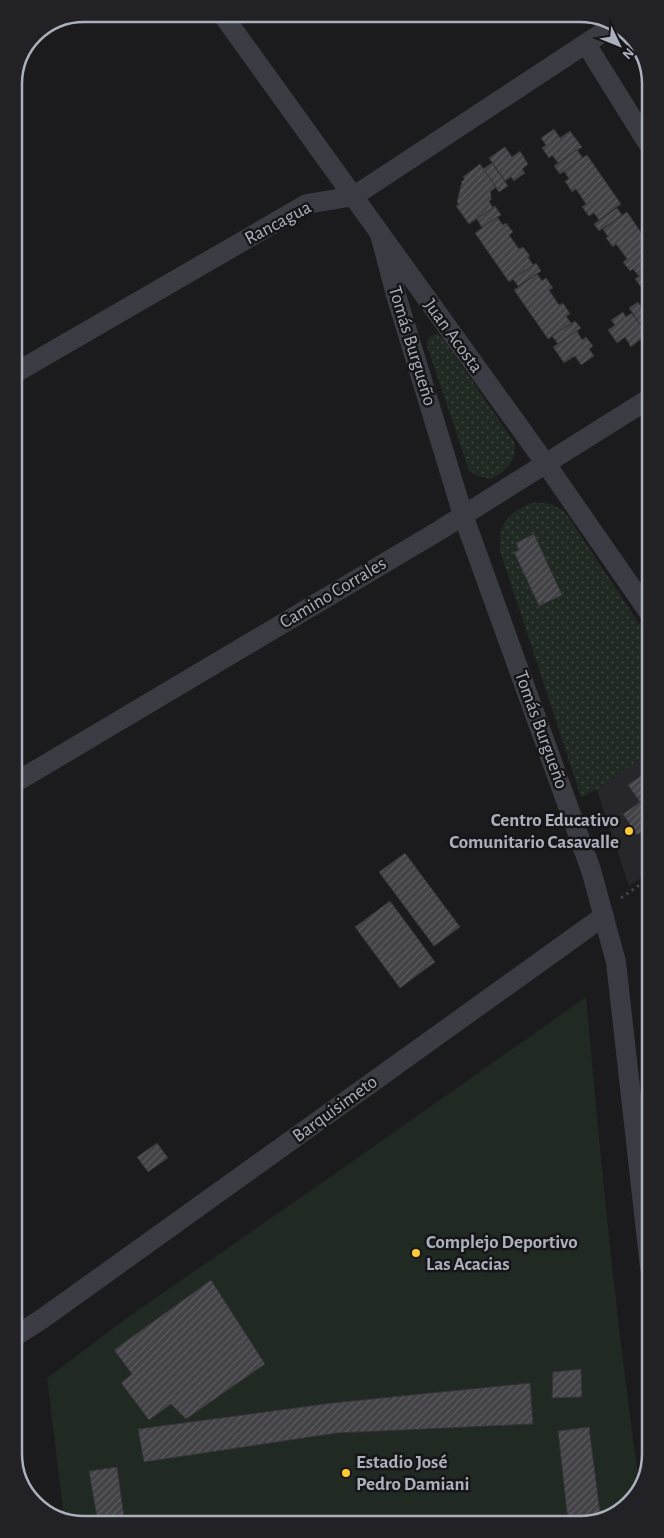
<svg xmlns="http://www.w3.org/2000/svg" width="664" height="1538" font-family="'Alegreya Sans',sans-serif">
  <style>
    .built { fill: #27262a }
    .grass { fill: url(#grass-dots) }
    .garden { fill: #202922 }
    .building { fill: url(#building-hatch); stroke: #353439 }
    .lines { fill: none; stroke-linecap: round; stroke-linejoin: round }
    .path { stroke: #41434a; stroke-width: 3; stroke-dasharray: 2.5 4; stroke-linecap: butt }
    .minor { stroke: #3b3c43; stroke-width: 20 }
    .poi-dot { fill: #ffc931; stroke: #161518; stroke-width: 2 }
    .labels { text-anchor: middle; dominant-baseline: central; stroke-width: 5; stroke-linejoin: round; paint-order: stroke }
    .street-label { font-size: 19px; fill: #acb0bd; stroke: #161518 }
    .poi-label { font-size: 19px; font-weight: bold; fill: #acb0bd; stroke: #161518; text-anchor: start }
    .rim { fill: none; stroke: #acb0bd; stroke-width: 2.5 }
  </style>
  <defs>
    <pattern id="grass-dots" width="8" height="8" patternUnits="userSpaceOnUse" patternTransform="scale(1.25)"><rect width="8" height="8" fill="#202922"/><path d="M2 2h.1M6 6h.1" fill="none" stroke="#3e4640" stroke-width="1.8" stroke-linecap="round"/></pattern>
    <pattern id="building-hatch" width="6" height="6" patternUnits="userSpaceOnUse" patternTransform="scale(1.25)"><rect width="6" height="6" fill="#424247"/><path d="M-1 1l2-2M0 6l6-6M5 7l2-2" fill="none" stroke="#5b5b60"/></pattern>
  </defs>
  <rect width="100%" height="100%" fill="#1b1a1d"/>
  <polygon class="built" points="648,752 649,872 629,886 597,790"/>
  <g class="grass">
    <path d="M 437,334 L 443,338 L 514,442 C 519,459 505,472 491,479 L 477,476 L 469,470 L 427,346 L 427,341 L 431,336 Z"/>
    <path d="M 535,502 L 552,504 L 565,512 L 648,637 L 648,753 L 598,789 L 581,797 L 500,551 C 500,545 499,536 501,530 C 506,514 521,507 535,502 Z"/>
  </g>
  <path class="garden" d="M 586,997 C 601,1160 616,1324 640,1487 L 638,1493 L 603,1520 L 79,1524 L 64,1518 L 47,1378 L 124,1320 L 343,1168 Z"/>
  <g class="building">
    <polygon points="554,129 560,138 570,131 582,147 558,163 552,155 549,158 542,148 546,145 541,138"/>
    <polygon points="505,147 512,157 520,151 528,164 522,169 525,173 514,181 511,177 505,181 489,158"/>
    <polygon points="577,150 583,158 560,174 554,166"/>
    <polygon points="587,155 621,204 599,220 594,213 589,216 582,207 586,204 576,189 572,192 565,181 569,179 564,171"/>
    <polygon points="492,163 508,186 499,192 483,169"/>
    <polygon points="480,164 496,187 490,192 491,194 491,200 489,201 493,208 469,224 456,206 459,204 457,202 462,181 465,179 463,177"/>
    <polygon points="495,206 501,215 482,228 477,219"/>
    <polygon points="617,208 622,215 599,231 594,224"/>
    <polygon points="627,212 647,241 647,271 639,276 633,269 630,271 623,262 627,259 616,244 613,247 606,238 608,237 603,229"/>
    <polygon points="497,217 503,225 506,223 513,232 509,235 519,249 523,247 530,256 528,257 533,265 509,282 475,233"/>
    <polygon points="536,263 541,271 518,286 513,279"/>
    <polygon points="647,271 647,283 641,287 635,279"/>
    <polygon points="537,274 542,281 546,278 553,288 549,290 559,305 563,303 570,314 566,316 571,323 548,339 514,290"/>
    <polygon points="638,302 647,316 647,329 645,331 629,308"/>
    <polygon points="623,312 626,317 632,313 647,334 631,347 625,337 617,343 608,330 615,325 611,320"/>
    <polygon points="575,321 581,328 558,344 552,336"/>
    <polygon points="577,331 582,340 586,337 593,346 589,349 594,356 581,365 575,356 564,363 553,347"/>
    <polygon points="534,534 562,595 539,606 514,552 519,550 516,543"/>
    <polygon points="648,771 648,796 640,802 628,785"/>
    <polygon points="640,802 648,814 649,827 637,835 623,814"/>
    <polygon points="405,853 460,927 434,946 379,872"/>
    <polygon points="390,901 435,962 400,988 355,927"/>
    <polygon points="157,1143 168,1158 148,1172 137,1157"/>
    <polygon points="211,1280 265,1364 186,1419 171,1404 149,1420 121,1383 132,1374 114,1350"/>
    <polygon points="581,1369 582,1397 552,1398 553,1372"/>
    <polygon points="530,1383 533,1424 337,1433 144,1462 138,1429 332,1403"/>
    <polygon points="589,1427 601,1520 568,1521 558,1431"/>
    <polygon points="117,1467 125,1524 98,1524 89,1471"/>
  </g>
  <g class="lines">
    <polyline class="path" points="621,898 649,878"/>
    <g class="minor">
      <polyline points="222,14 546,464 648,611"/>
      <polyline points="586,44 647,142"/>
      <polyline points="380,234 396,295 463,515 591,870 616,962 650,1267"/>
      <polyline points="15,373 307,204 354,196 614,25"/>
      <polyline points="16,782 440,530 647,400"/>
      <polyline points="17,1335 42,1319 604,916"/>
    </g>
  </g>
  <g class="poi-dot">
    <circle cx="629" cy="831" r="5"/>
    <circle cx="416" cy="1253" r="5"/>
    <circle cx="346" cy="1473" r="5"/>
  </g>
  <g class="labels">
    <g class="street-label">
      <text transform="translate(278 223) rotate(-28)">Rancagua</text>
      <text transform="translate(453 336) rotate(54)">Juan Acosta</text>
      <text transform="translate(412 346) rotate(73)">Tomás Burgueño</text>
      <text transform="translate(333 593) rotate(-31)">Camino Corrales</text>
      <text transform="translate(541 730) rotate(70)">Tomás Burgueño</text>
      <text transform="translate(335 1109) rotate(-36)">Barquisimeto</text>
    </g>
    <g class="poi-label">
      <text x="619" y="820" text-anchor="end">Centro Educativo<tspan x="619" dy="22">Comunitario Casavalle</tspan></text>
      <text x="426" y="1242">Complejo Deportivo<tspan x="426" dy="22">Las Acacias</tspan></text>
      <text x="356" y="1462">Estadio José<tspan x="356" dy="22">Pedro Damiani</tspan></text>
    </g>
  </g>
  <path d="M0 0H664V1538H0ZM84 22H580A62 62 0 0 1 642 84V1454A62 62 0 0 1 580 1516H84A62 62 0 0 1 22 1454V84A62 62 0 0 1 84 22Z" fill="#222125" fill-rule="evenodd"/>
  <path class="rim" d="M84 22H580A62 62 0 0 1 642 84V1454A62 62 0 0 1 580 1516H84A62 62 0 0 1 22 1454V84A62 62 0 0 1 84 22Z"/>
  <g transform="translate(619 45) rotate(133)" stroke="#161518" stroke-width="4" paint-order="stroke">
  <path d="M0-4L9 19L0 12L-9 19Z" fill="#acb0bd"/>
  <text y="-8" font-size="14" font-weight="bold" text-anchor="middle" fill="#acb0bd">N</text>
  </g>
</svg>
